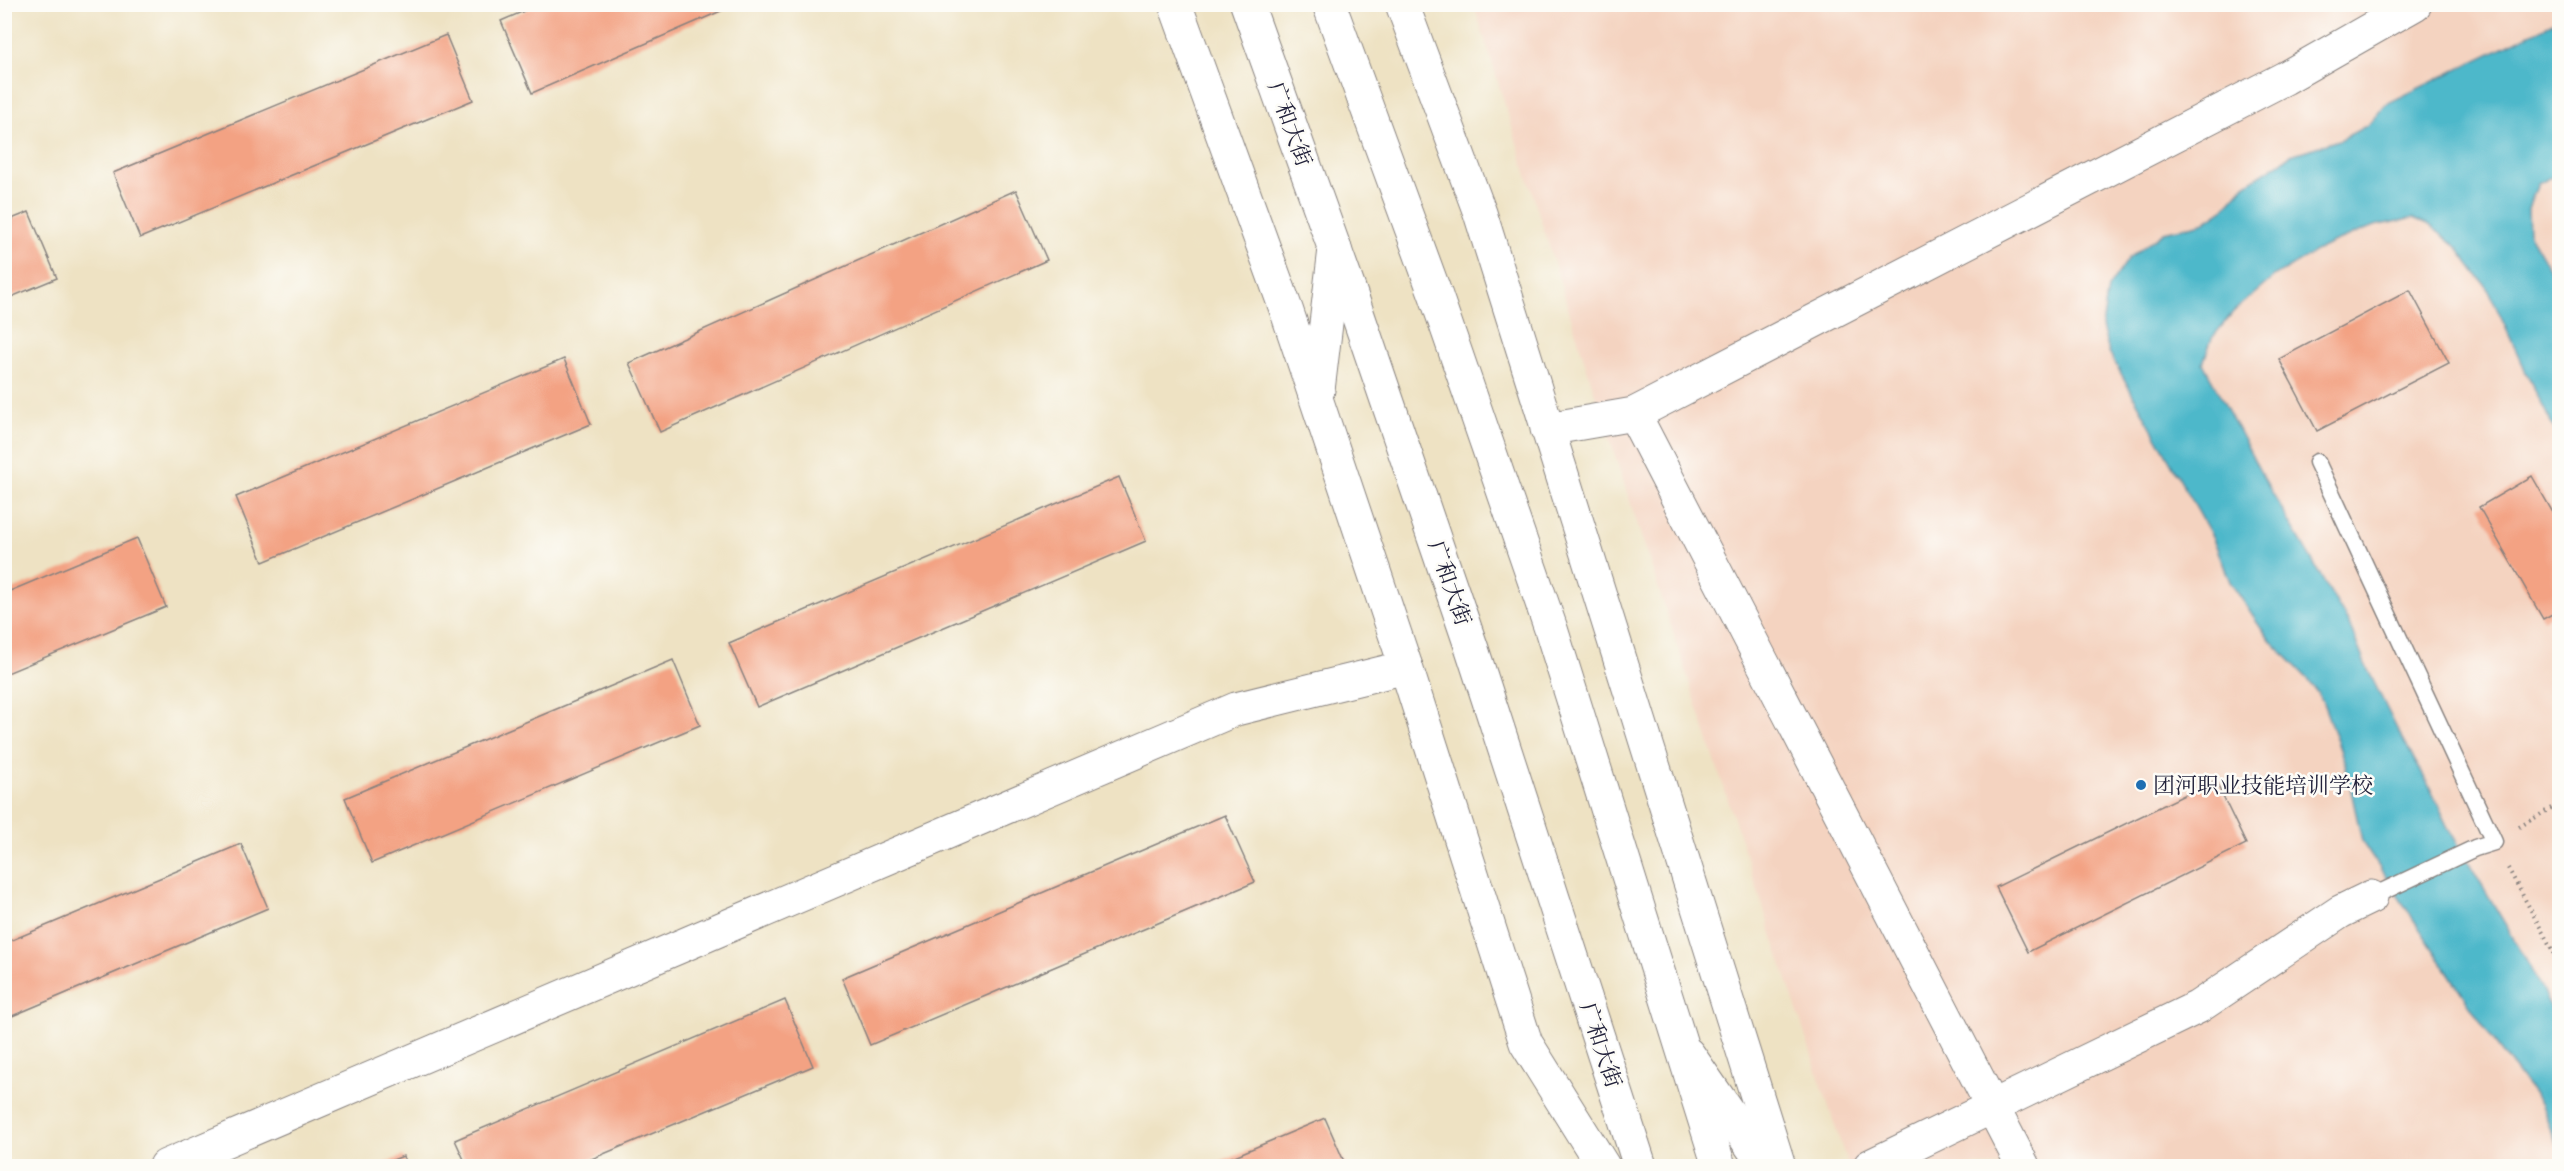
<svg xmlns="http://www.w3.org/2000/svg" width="2564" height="1171" font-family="'EB Garamond','Noto Serif SC',serif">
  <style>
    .built { fill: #f4d3c0 }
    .water { fill: #4db8ca; stroke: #386d82; stroke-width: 1.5 }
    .building { fill: #f3a283 }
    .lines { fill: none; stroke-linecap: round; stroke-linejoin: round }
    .service-casing { stroke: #88827f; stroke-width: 19 }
    .minor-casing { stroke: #88827f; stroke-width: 35 }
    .tertiary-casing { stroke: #88827f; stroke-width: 35 }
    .primary-casing { stroke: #88827f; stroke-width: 35 }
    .path { stroke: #88827f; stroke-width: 4; stroke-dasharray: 1.5 4.5; stroke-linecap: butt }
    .service { stroke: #fff; stroke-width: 16 }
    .minor { stroke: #fff; stroke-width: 33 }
    .tertiary { stroke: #fff; stroke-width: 33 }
    .primary { stroke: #fff; stroke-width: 33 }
    .poi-dot { fill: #1f6fb2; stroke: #fdfcf7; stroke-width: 2 }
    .labels { text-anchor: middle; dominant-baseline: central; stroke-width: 5; stroke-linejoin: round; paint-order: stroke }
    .street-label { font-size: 22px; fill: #22223b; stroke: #fdfcf7 }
    .poi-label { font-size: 22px; fill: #22223b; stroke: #fdfcf7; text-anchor: start }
  </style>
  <rect width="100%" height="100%" fill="#fdfcf7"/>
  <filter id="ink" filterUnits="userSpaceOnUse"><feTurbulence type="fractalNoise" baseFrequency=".0167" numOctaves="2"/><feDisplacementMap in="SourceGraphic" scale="12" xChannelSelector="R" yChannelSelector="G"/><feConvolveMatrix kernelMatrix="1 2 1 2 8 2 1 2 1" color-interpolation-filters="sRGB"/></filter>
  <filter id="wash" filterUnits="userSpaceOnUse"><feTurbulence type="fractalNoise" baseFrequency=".008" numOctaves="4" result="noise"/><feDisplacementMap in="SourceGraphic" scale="24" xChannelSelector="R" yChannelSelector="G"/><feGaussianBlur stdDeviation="1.35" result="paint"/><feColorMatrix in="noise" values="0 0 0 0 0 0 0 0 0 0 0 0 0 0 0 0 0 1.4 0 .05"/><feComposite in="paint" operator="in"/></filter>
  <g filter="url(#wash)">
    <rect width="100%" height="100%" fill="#eee2c3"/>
    <polygon class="built" points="1474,5 2559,5 2559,1166 1848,1166 1598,404"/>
    <polygon class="water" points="2559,20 2559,173 2538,184 2528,208 2529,234 2559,285 2559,438 2529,379 2489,291 2457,247 2428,224 2414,218 2374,226 2323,247 2275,276 2233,312 2212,338 2203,363 2263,477 2348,622 2365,664 2397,729 2428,784 2453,836 2523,954 2559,1023 2559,1148 2540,1103 2490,1036 2362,841 2345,763 2322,700 2308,679 2269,639 2230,582 2213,538 2109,352 2102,327 2108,288 2129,258 2164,232 2203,223 2225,208 2245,185 2291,155 2342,139 2368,125 2386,104"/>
    <g id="blocks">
      <g class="building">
        <polygon points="540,4 737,4 532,93 501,21"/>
        <polygon points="446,35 473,100 140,238 113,173"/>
        <polygon points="1016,190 1047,260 660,432 629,363"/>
        <polygon points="29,212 57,278 4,300 4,222"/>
        <polygon points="2410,290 2449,363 2317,431 2279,359"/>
        <polygon points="564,359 591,424 263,562 236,497"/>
        <polygon points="2532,476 2560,525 2560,610 2543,619 2479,507"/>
        <polygon points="1119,477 1146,541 757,707 729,643"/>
        <polygon points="137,538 166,607 5,674 5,593"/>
        <polygon points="673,660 700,725 372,863 345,798"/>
        <polygon points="2215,780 2246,844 2028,952 1996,887"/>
        <polygon points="1225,815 1255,882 870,1045 842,978"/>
        <polygon points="241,844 268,908 5,1019 5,943"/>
        <polygon points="785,1000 813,1066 575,1166 467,1166 455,1140"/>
        <polygon points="1325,1118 1346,1166 1211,1166"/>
        <polygon points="403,1156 407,1166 378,1166"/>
      </g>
    </g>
  </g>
  <g filter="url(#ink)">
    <use href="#blocks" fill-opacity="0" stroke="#88827f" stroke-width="1.5"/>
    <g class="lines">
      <g class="service-casing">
        <polyline id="service" points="2317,462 2494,842 2475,848 2371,897"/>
      </g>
      <g class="minor-casing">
        <g id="minor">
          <polyline points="1634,414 2023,1166"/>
          <polyline points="1547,429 1634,414 2285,78 2415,4"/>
          <polyline points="166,1166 1236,709 1406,667"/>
          <polyline points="1870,1166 2198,1007 2340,912 2371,897"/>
        </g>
      </g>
      <g class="tertiary-casing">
        <g id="tertiary">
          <polyline points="1175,4 1287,312 1406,667 1526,1043 1603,1166"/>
          <polyline points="1402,4 1480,213 1779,1166"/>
          <polyline points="1318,390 1335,249"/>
          <polyline points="1688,1054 1765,1166"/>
        </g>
      </g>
      <g class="primary-casing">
        <g id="primary">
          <polyline points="1247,4 1349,289 1472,649 1640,1166"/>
          <polyline points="1329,4 1436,296 1551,629 1719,1166"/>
        </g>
      </g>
      <g class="path">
        <polyline points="2519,827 2560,803"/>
        <polyline points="2508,868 2560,964"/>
      </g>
      <use href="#service" class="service"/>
      <use href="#minor" class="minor"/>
      <use href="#tertiary" class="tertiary"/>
      <use href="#primary" class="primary"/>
    </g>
  </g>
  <circle class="poi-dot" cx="2141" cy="785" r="6"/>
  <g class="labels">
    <g class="street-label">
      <text transform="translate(1290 124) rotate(70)">广和大街</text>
      <text transform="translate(1450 583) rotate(71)">广和大街</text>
      <text transform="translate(1601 1045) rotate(72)">广和大街</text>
    </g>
    <g class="poi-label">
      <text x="2153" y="785">团河职业技能培训学校</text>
    </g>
  </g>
  <rect width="2564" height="1171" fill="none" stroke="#fdfcf7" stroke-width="24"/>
</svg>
